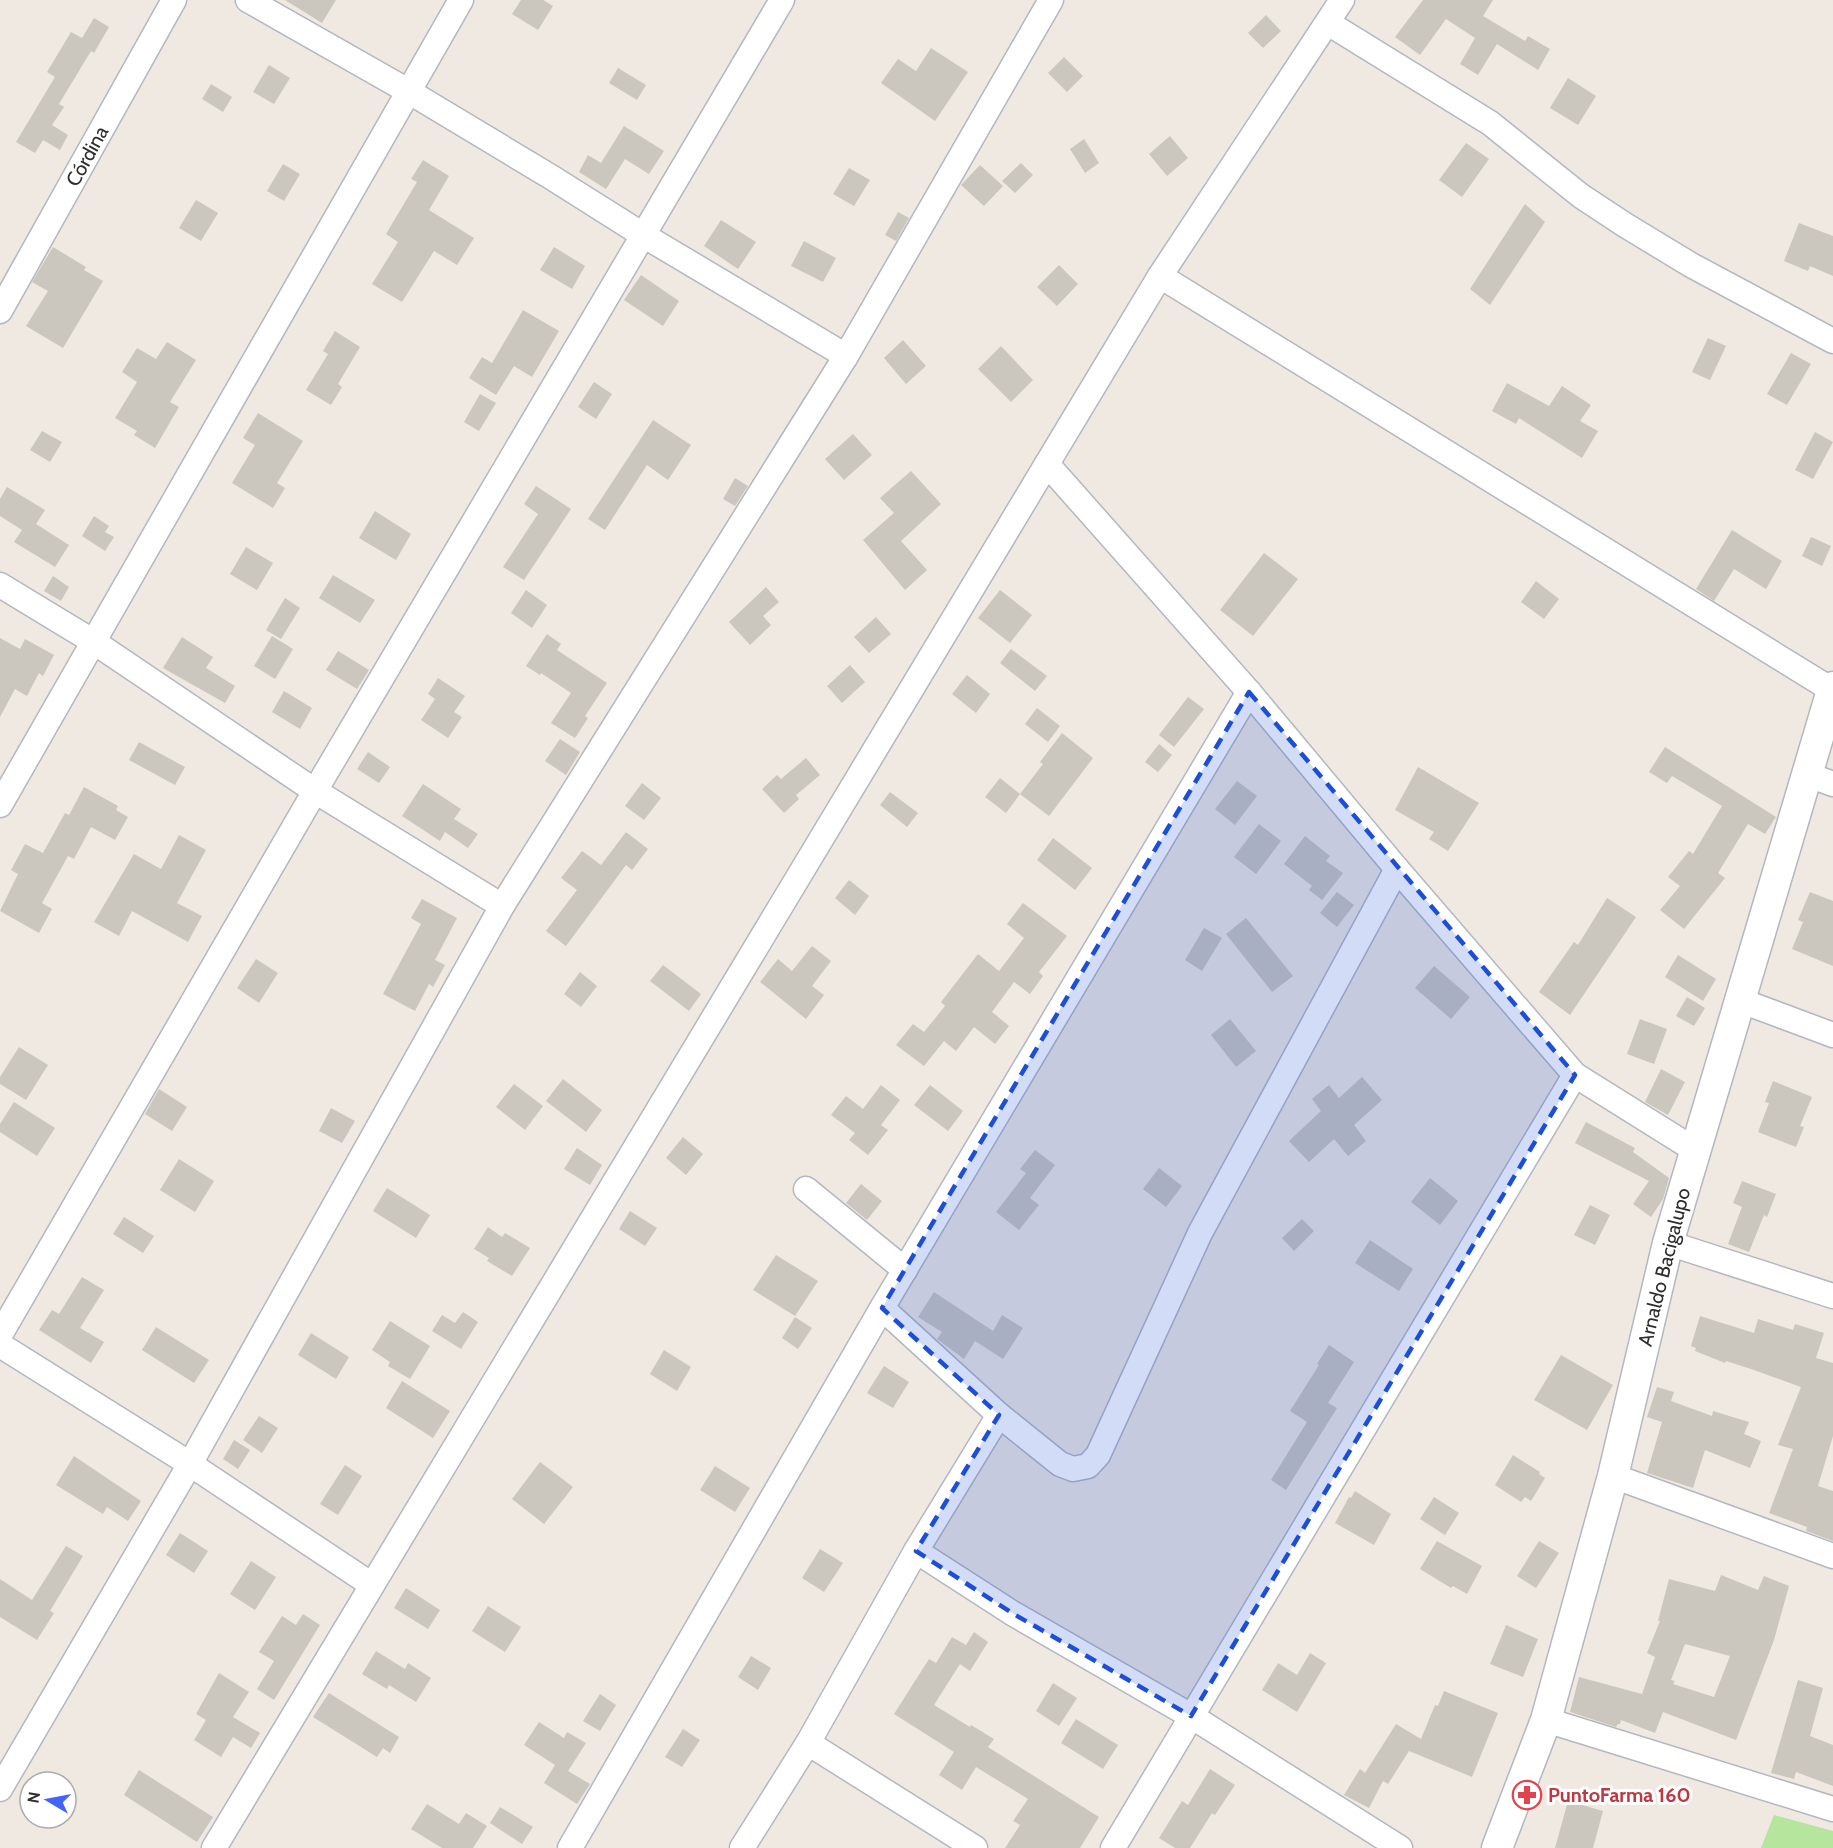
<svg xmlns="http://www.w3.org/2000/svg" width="1833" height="1848" font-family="Cabin,sans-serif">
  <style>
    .green { fill: #b6e59e }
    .building { fill: #cbc7bf; fill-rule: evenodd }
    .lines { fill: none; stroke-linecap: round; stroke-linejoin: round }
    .minor-casing { stroke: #b4b7c1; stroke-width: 27 }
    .tertiary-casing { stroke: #b4b7c1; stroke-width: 33 }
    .minor { stroke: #fff; stroke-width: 24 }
    .tertiary { stroke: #fff; stroke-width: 30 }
    .marked { fill: #1d4ed8; fill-opacity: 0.2; stroke: #1d4ed8; stroke-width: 4.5; stroke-dasharray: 12 8; stroke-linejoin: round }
    .labels { text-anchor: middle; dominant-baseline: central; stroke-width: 6; stroke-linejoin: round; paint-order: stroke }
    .street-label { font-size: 20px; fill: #2e2e2e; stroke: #fff }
    .health-label { font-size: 20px; font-weight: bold; fill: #be3a42; stroke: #fff; text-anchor: start }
  </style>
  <rect width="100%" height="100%" fill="#efe9e1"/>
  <polygon class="green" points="1774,1815 1833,1831 1833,1848 1761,1848"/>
  <g class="building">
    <polygon points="285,0 336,0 322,23"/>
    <polygon points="521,0 543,0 553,6 538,30 512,14"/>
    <polygon points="1423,0 1493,0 1483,16 1525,41 1528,36 1550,49 1538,70 1497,44 1478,75 1460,64 1475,38 1446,19 1420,55 1395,37"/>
    <polygon points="1266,15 1281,31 1263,48 1248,33"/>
    <polygon points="94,18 109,27 94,53 91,51 59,104 64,107 52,125 68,135 60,150 43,140 35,153 16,142 55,77 47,72 71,32 82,38"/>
    <polygon points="931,48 968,72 935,121 881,83 898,59 916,71"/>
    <polygon points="1064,57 1083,76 1067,92 1048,73"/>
    <polygon points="269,65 290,78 274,104 253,92"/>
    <polygon points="618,68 646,85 637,100 609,83"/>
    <polygon points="1568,78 1596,96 1578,125 1550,108"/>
    <polygon points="211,84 232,97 223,112 202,99"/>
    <polygon points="624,126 664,151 649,174 625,159 606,189 579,172 588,155 601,163"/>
    <polygon points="1170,136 1188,158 1167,176 1149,154"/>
    <polygon points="1084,139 1099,163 1085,173 1070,149"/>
    <polygon points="1466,143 1489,159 1462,197 1439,180"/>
    <polygon points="423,160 449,176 429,210 474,238 457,265 434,251 402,302 372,284 398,242 386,234 417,182 411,179"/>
    <polygon points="1021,163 1033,175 1015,193 1002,181"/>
    <polygon points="283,164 300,174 284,201 267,191"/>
    <polygon points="980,165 1003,186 984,206 961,185"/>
    <polygon points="849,168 870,180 854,206 833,194"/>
    <polygon points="196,200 218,213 201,241 179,228"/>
    <polygon points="1525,204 1545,222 1490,305 1470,289"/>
    <polygon points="898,212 909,218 896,241 885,235"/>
    <polygon points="721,220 756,242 738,269 704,246"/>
    <polygon points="1799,223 1833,236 1833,276 1810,266 1808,271 1784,261"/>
    <polygon points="804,241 836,258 823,282 791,266"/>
    <polygon points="53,247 86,267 84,270 103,281 63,348 26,326 48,291 32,282"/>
    <polygon points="554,247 585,266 572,289 540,270"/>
    <polygon points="1059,265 1078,284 1057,306 1037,287"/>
    <polygon points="641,275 679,301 663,326 624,300"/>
    <polygon points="523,310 559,331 532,377 514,366 496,395 469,378 482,357 492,363"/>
    <polygon points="335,331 360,347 338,384 342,387 331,405 306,390 328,354 323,351"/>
    <polygon points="1708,338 1726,346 1710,380 1692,372"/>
    <polygon points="903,340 926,366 906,384 884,358"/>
    <polygon points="167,342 196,360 170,402 179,407 155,448 134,435 137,431 115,418 137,382 122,372 137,348 156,359"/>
    <polygon points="1001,346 1033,380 1011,402 978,369"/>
    <polygon points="1791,353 1811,364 1787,405 1767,394"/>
    <polygon points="594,382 612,394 596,419 578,407"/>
    <polygon points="1507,383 1549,406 1562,386 1591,405 1580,421 1598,431 1582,458 1519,418 1516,424 1492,411"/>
    <polygon points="480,394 496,403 479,431 464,422"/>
    <polygon points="258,413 303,441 277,483 285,488 273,508 232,483 255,445 243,438"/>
    <polygon points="653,420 691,445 668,480 647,465 605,530 588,519"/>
    <polygon points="42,431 62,442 50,462 30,450"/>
    <polygon points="1815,432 1833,442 1813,479 1795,470"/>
    <polygon points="853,434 872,455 844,480 825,459"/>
    <polygon points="911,471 941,504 901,541 927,570 905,590 863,540 894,513 880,498"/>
    <polygon points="735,478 748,486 735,506 723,499"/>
    <polygon points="536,486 571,509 524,580 503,567 538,514 524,504"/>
    <polygon points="7,487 45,510 36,524 69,545 55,567 14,542 22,530 0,516 0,499"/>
    <polygon points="375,511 411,534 396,560 359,538"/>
    <polygon points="94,516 109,526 105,532 114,537 105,551 82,536"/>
    <polygon points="1732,530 1782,561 1766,589 1734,569 1714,601 1696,589"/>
    <polygon points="1811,537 1831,546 1822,566 1802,556"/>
    <polygon points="246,547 273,563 257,590 230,574"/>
    <polygon points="1264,553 1298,579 1253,636 1220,610"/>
    <polygon points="333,575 375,600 360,623 319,598"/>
    <polygon points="53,576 69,587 61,601 44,591"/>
    <polygon points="1536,581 1559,599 1544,619 1521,602"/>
    <polygon points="766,587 779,602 763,616 771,625 750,645 729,622"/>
    <polygon points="526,590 547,605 532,628 511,613"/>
    <polygon points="1000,590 1032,615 1010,643 978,618"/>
    <polygon points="285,598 300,608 281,639 266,630"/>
    <polygon points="876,617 891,634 869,653 854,637"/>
    <polygon points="547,634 561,644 557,650 607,683 585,716 588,718 575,738 551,723 571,693 541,673 540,675 526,666"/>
    <polygon points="272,636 293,649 275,679 254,666"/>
    <polygon points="182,637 213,657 206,668 235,686 225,703 163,668"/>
    <polygon points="0,638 20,649 25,639 54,655 43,676 39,673 27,696 15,689 0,717"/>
    <polygon points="1011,649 1047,676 1035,691 1000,663"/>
    <polygon points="338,651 369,670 357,689 326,670"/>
    <polygon points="850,665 865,682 842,703 827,686"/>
    <polygon points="967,675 990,694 976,713 952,694"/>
    <polygon points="438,678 465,696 454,712 462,717 448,738 421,720 435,699 428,694"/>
    <polygon points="284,691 312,708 300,729 272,712"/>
    <polygon points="1188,697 1204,709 1174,747 1159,735"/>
    <polygon points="1037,708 1060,726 1048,742 1025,724"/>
    <polygon points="1062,733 1093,758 1049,816 1020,794 1043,764 1040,762"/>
    <polygon points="560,739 580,752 566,775 545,761"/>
    <polygon points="139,742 185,767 175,785 129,760"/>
    <polygon points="1159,744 1172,755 1158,772 1145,762"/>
    <polygon points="1665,747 1776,817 1765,834 1748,824 1718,873 1725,878 1684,929 1660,910 1680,886 1668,877 1689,851 1693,854 1722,806 1672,776 1667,783 1649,772"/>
    <polygon points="368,752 390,767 379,783 357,769"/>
    <polygon points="806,758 820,775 796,795 799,799 784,813 762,789 777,775 781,779"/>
    <polygon points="1418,767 1479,803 1448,851 1429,839 1434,832 1395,810"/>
    <polygon points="1000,778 1020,794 1006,813 985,797"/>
    <polygon points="1237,781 1257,796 1235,825 1215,809"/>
    <polygon points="642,783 661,798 644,820 625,806"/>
    <polygon points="423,784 461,809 454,819 478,834 468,848 445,832 440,841 402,816"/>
    <polygon points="84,787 118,806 116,810 128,817 115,840 91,827 74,859 68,856 42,903 52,909 39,933 0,911 18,874 11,870 25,844 43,853 65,813 69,815"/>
    <polygon points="890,792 918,813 907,827 880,805"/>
    <polygon points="1259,824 1281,841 1256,874 1234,857"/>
    <polygon points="626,832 648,849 632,870 626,865 566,946 546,931 577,890 561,878 582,851 601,865"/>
    <polygon points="179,835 206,850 177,903 202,916 188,942 132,911 119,936 94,922 134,854 161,869"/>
    <polygon points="1305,836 1330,856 1326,861 1343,873 1322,900 1309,890 1312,886 1284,864"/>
    <polygon points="1053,838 1092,868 1075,890 1037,860"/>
    <polygon points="849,880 869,896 855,915 835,898"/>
    <polygon points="1337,892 1354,905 1337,927 1320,913"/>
    <polygon points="1810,892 1833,901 1833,966 1792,949 1803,922 1798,920"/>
    <polygon points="1607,898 1636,917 1570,1015 1539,992 1574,942 1578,945"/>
    <polygon points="422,899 457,918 435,960 445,965 433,987 429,984 415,1011 383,994 421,924 411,918"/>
    <polygon points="1023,903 1067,936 1039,972 1043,976 1030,994 1014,982 992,1012 1009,1026 995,1044 974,1027 956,1051 944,1041 924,1066 896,1045 913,1024 924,1032 945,1006 941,1002 978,954 999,971 1024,938 1007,924"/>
    <polygon points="1246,918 1293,976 1272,992 1226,934"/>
    <polygon points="1204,928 1222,938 1202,971 1185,960"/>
    <polygon points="812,946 831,961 812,986 824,995 806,1019 760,982 778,959 792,971"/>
    <polygon points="1678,955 1716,979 1703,1001 1665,977"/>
    <polygon points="256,959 278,973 259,1003 237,988"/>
    <polygon points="663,965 701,994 689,1011 650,981"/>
    <polygon points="1434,966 1470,997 1451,1019 1415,988"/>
    <polygon points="580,972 597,986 581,1007 564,994"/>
    <polygon points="1687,997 1705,1008 1694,1026 1676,1016"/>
    <polygon points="1230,1019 1256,1051 1236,1067 1211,1035"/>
    <polygon points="1640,1019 1667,1029 1654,1064 1627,1054"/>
    <polygon points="19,1047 48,1065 26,1100 0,1084 0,1077"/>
    <polygon points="1661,1069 1685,1082 1668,1115 1645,1102"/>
    <polygon points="1362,1077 1382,1100 1354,1125 1366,1141 1348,1156 1334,1139 1309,1162 1289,1141 1321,1111 1312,1099 1329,1085 1339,1098"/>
    <polygon points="563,1079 602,1110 586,1132 546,1101"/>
    <polygon points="1773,1081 1812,1097 1800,1126 1804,1127 1796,1147 1758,1132 1769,1103 1765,1102"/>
    <polygon points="514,1084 543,1106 525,1130 496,1107"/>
    <polygon points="881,1085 900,1100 881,1125 888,1130 868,1155 849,1140 855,1133 831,1115 846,1096 863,1109"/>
    <polygon points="930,1085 963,1111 948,1131 914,1105"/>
    <polygon points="159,1089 187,1107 172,1131 145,1114"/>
    <polygon points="14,1102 55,1128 37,1156 0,1132 0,1124"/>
    <polygon points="331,1108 355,1121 342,1143 319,1131"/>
    <polygon points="1586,1122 1635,1148 1633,1152 1669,1178 1663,1199 1651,1217 1633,1204 1649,1181 1575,1143"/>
    <polygon points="683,1137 703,1154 686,1175 666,1158"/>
    <polygon points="577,1148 602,1165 590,1185 564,1169"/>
    <polygon points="1035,1150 1055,1165 1030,1198 1039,1205 1019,1230 996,1212 1026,1173 1020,1169"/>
    <polygon points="179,1159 214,1181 195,1212 160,1190"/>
    <polygon points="1159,1168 1182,1186 1166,1207 1143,1189"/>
    <polygon points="1430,1178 1458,1201 1440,1225 1411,1202"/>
    <polygon points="1742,1181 1776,1194 1767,1217 1764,1215 1749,1252 1728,1244 1742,1207 1733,1203"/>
    <polygon points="861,1184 882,1201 867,1220 846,1203"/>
    <polygon points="387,1188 430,1215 416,1238 373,1211"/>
    <polygon points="1590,1205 1610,1215 1595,1245 1574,1235"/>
    <polygon points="630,1211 657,1228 645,1246 619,1229"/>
    <polygon points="124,1217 154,1236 143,1253 113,1234"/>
    <polygon points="1302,1219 1314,1231 1294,1251 1282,1238"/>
    <polygon points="488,1227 502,1237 505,1233 530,1248 512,1276 487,1261 489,1258 474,1249"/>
    <polygon points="1370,1240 1413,1269 1399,1291 1355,1263"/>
    <polygon points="776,1255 818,1281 795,1316 753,1290"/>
    <polygon points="82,1277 104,1290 80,1328 104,1342 91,1363 39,1330 52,1310 59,1314"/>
    <polygon points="934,1292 993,1331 1002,1315 1023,1328 1003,1359 975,1341 964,1359 937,1339 942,1332 918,1317"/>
    <polygon points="463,1312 478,1322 461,1349 432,1331 442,1315 455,1323"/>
    <polygon points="1700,1316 1754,1333 1758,1319 1793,1330 1795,1324 1824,1333 1816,1358 1833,1363 1833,1436 1818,1486 1833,1491 1833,1541 1806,1531 1807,1527 1769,1513 1793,1449 1778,1445 1801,1387 1751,1369 1726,1361 1725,1363 1695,1351 1696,1348 1691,1346"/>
    <polygon points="795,1317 812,1328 798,1349 782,1338"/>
    <polygon points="390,1321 430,1346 410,1379 388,1366 390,1362 372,1350"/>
    <polygon points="156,1327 209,1360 194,1383 142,1350"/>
    <polygon points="311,1333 349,1357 336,1379 298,1355"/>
    <polygon points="1329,1345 1354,1362 1328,1403 1337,1408 1286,1490 1271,1480 1307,1422 1290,1411 1319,1365 1317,1364"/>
    <polygon points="664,1350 691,1367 677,1391 650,1374"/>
    <polygon points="1561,1355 1613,1385 1587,1430 1534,1400"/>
    <polygon points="884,1366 909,1382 893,1408 867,1393"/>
    <polygon points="402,1381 450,1411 433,1438 386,1408"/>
    <polygon points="1657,1387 1674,1392 1671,1401 1712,1416 1713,1411 1749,1422 1744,1434 1761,1441 1750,1468 1705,1450 1693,1488 1647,1473 1662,1422 1647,1417"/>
    <polygon points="259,1416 278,1428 262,1453 243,1440"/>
    <polygon points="234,1440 250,1450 238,1469 223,1459"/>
    <polygon points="1513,1455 1540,1472 1539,1474 1545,1478 1531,1501 1525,1497 1521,1502 1495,1485"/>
    <polygon points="74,1456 141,1501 128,1521 107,1507 103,1514 56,1485"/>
    <polygon points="540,1462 573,1487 544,1524 512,1499"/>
    <polygon points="345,1465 362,1476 338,1515 320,1504"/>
    <polygon points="715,1466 750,1488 735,1512 700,1490"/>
    <polygon points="1355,1491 1391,1514 1374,1545 1335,1523 1349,1497 1351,1498"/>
    <polygon points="1434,1497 1459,1513 1445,1535 1420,1519"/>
    <polygon points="180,1533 208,1551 194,1573 166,1555"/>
    <polygon points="1437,1541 1482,1566 1467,1594 1453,1586 1451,1588 1420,1569"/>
    <polygon points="1539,1541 1559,1553 1536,1588 1517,1576"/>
    <polygon points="66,1546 83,1556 50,1611 54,1613 37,1640 0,1617 0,1579 32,1600"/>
    <polygon points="820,1549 843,1563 824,1592 802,1578"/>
    <polygon points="251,1561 276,1577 255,1610 230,1594"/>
    <path d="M 1721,1575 L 1758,1590 L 1764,1576 L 1789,1586 L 1774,1640 L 1736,1740 L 1663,1712 L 1655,1733 L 1621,1720 L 1620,1724 L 1618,1724 L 1616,1727 L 1570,1712 L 1579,1677 L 1642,1694 L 1655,1657 L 1647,1653 L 1660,1621 L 1658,1621 L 1669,1579 L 1715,1591 ZM 1685,1644 L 1730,1656 L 1714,1697 L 1673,1684 L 1675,1681 L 1671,1680 Z"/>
    <polygon points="406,1588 440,1610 428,1629 394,1608"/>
    <polygon points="488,1606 521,1627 505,1652 472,1631"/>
    <polygon points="303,1614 320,1625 274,1700 257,1689 274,1661 259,1652 282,1616 296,1625"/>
    <polygon points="1506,1625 1538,1639 1523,1677 1490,1664"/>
    <polygon points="974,1632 988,1642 970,1671 960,1664 934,1705 970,1727 971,1725 994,1739 988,1747 1099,1817 1080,1848 1005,1848 1020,1825 1013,1821 1028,1799 976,1767 962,1790 939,1775 954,1752 894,1714 929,1659 936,1663 952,1637 966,1645"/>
    <polygon points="376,1651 405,1669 408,1663 431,1678 416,1702 389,1685 387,1689 362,1674"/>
    <polygon points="1310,1653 1326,1663 1297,1712 1262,1690 1278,1663 1297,1675"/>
    <polygon points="751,1656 771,1668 758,1690 738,1677"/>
    <polygon points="219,1673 249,1692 233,1717 260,1733 251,1748 233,1737 221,1757 194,1740 206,1720 196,1714"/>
    <polygon points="1798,1680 1823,1688 1810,1736 1833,1745 1833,1786 1796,1772 1794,1779 1771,1773"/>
    <polygon points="1053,1683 1077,1698 1059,1726 1036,1711"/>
    <polygon points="1444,1691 1498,1713 1472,1777 1409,1751 1388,1784 1383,1781 1369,1808 1344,1795 1360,1769 1365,1773 1396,1724 1421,1739 1435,1705 1438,1706"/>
    <polygon points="329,1693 399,1737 390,1753 383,1748 377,1757 313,1717"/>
    <polygon points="600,1694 616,1705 600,1731 583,1721"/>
    <polygon points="1076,1719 1118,1745 1103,1769 1061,1743"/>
    <polygon points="539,1722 564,1738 567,1732 586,1743 568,1771 590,1784 577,1804 544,1783 555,1765 524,1745"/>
    <polygon points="683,1729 700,1740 682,1767 665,1757"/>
    <polygon points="1210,1769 1235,1785 1215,1815 1212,1813 1190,1848 1175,1848 1159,1838 1182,1801 1188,1805"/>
    <polygon points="139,1770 213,1817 197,1842 124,1795"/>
    <polygon points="1568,1801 1603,1811 1593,1848 1555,1848"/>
    <polygon points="427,1804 459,1824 466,1813 487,1826 473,1848 442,1848 411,1829"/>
    <polygon points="500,1807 533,1827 522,1844 490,1823"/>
  </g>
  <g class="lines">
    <g class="minor-casing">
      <g id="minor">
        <polyline points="248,0 408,91 551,177 643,235 846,356"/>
        <polyline points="1328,23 1490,123 1581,196 1625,225 1691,265 1833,341"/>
        <polyline points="1160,276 1832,690"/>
        <polyline points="0,311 174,0"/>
        <polyline points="1047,464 1249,692 1397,869 1575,1075 1695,1150"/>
        <polyline points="0,585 94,642 315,791 502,906"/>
        <polyline points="1806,774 1833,784"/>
        <polyline points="0,805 461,0"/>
        <polyline points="1739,1000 1833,1035"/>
        <polyline points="806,1189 905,1270"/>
        <polyline points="1668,1243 1833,1296"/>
        <polyline points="882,1308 999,1415 1060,1464 1073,1469 1088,1466 1098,1455 1200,1233 1397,869"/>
        <polyline points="0,1335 315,791 782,0"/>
        <polyline points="0,1345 190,1464 372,1585"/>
        <polyline points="1613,1476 1833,1556"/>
        <polyline points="916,1551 1012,1613 1191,1716 1400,1848"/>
        <polyline points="1546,1720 1833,1809"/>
        <polyline points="808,1743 975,1848"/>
        <polyline points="0,1789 190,1464 502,906 846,356 1051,0"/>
        <polyline points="214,1848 1160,276 1342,0"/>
        <polyline points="570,1848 882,1308 1249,692"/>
        <polyline points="742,1848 808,1743 916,1551 999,1415"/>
        <polyline points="1113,1848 1575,1075"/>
      </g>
    </g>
    <g class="tertiary-casing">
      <polyline id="tertiary" points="1497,1848 1546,1720 1613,1476 1668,1243 1833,687"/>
    </g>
    <use href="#minor" class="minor"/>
    <use href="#tertiary" class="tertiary"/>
  </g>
  <path class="marked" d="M 1249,692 L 1575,1075 L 1191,1716 L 1012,1613 L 916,1551 L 999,1415 L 882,1308 Z"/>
  <defs>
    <g id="pharmacy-ring" transform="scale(1.5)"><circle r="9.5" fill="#fff" stroke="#e0444e" stroke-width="1.5"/><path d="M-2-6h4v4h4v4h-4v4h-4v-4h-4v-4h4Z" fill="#e0444e"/></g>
  </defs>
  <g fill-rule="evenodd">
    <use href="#pharmacy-ring" x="1527" y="1795"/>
  </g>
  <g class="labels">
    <g class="street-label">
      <text transform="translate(87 156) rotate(-61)">Córdina</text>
      <text transform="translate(1664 1267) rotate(-76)">Arnaldo Bacigalupo</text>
    </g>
    <g class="health-label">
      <text x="1548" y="1795">PuntoFarma 160</text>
    </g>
  </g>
  <g transform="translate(48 1800) rotate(280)"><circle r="28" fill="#ffffff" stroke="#ababab" stroke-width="1.5"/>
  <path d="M0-4.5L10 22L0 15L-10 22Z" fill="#4264fb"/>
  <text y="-9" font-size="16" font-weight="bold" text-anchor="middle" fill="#2e2e2e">N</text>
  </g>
</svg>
